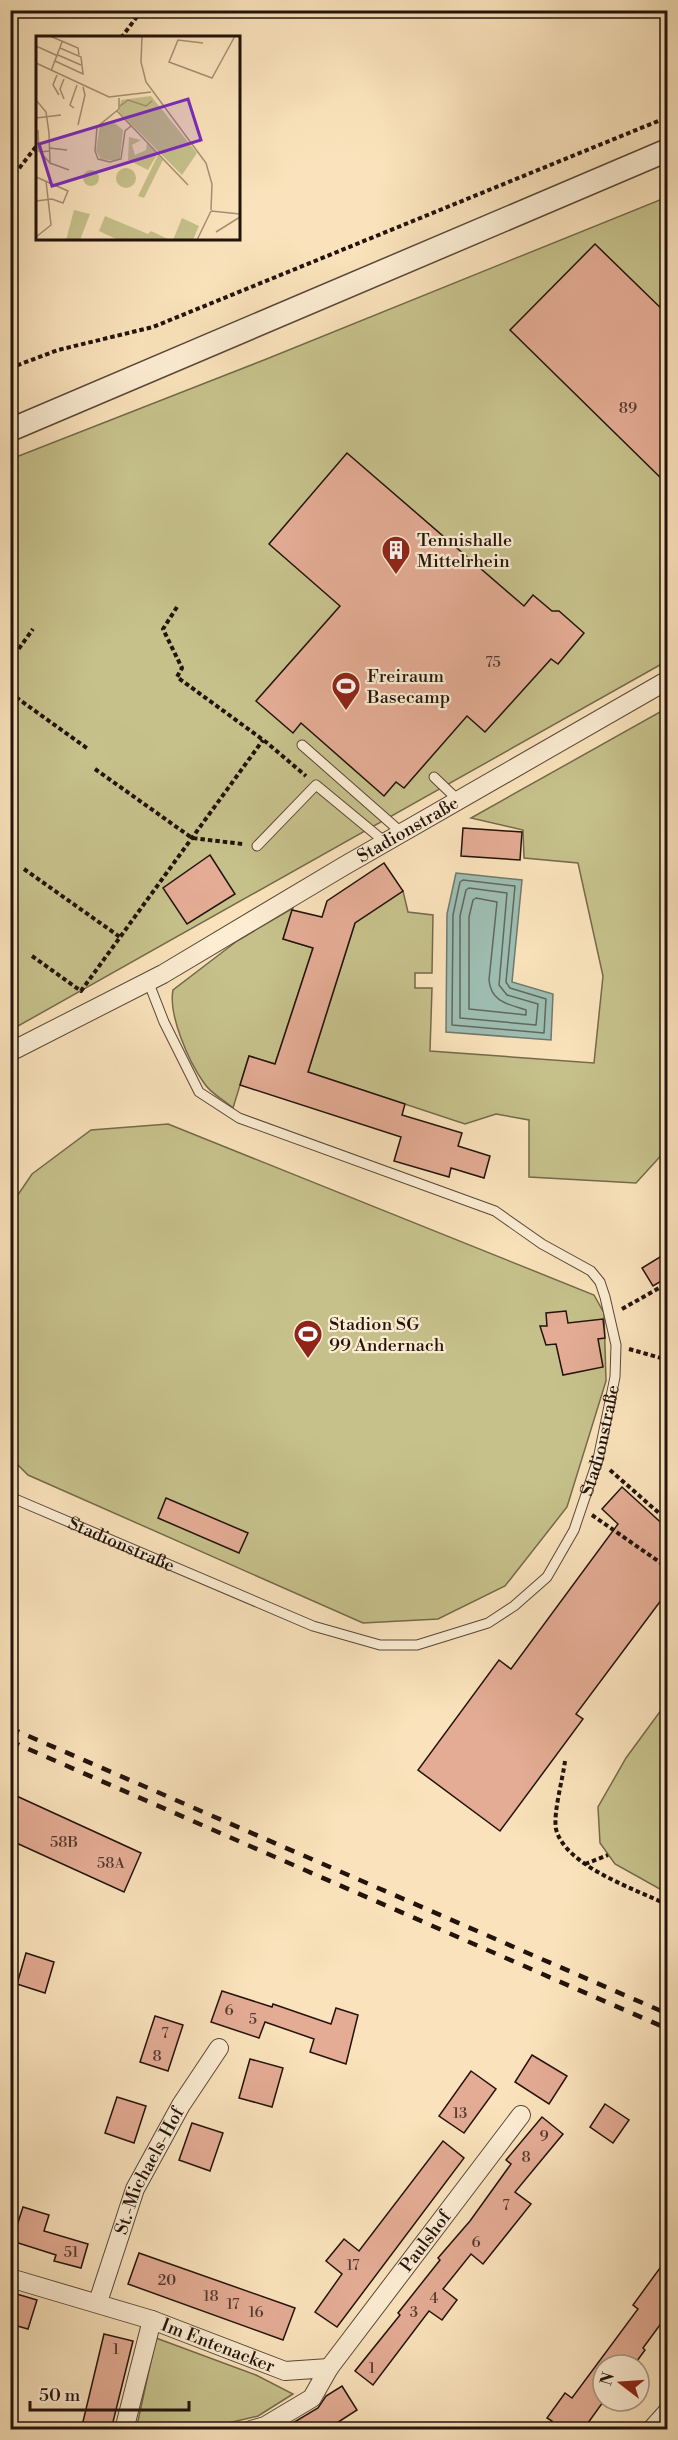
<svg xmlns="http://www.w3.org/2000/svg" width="678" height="2440" font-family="'Libre Bodoni',serif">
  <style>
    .green { fill: #c6c18b; stroke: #746a4b; stroke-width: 1.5 }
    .water { fill: #9ebeb3; stroke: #6d7a70; stroke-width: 1.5 }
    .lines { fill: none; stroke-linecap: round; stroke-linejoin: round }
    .shore { stroke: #60685f; stroke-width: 1.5 }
    .building { fill: #e4ac95; stroke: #23130b; stroke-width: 1.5 }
    .service-casing { stroke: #594737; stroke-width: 11 }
    .minor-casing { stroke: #594737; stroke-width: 20 }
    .tertiary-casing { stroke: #594737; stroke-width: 25 }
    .path { stroke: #23130b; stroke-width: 4; stroke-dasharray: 4.5 3; stroke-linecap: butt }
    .service { stroke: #fcedd3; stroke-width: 9 }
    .minor { stroke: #fcedd3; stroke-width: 18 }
    .tertiary { stroke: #fcedd3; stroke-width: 22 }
    .rail { stroke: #23130b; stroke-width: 4.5; stroke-dasharray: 10 10; stroke-linecap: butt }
    .labels { text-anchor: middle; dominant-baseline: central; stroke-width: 4.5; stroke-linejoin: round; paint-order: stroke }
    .number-label { font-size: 15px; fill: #53392e }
    .poi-label { font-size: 18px; fill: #23130b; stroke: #fcedd3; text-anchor: start }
    .street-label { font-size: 18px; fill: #23130b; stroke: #fcedd3 }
    .inset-road { fill: none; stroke: #a49075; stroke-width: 1.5 }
    .view { fill: #7b2cbf; fill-opacity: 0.15; stroke: #7b2cbf; stroke-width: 3 }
    .inset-edge { fill: none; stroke: #23130b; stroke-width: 3 }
  </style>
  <rect width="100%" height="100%" fill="#fae3bc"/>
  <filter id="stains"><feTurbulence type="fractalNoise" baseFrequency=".00333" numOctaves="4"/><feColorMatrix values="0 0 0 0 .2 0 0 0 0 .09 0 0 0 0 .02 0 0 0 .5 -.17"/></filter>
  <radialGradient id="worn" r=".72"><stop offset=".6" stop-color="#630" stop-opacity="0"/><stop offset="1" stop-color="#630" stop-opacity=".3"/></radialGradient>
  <g class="green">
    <polygon points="667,197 667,661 11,1030 11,459 264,360"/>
    <polygon points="667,708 667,1149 636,1183 529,1177 529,1120 496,1114 465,1124 308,1072 355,923 403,891 408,912 433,915 432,973 415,973 415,988 432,988 430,1051 594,1063 603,976 578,863 524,858 523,830 471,818"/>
    <path d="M 293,908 L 283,939 L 313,948 L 275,1064 L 249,1056 L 233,1108 C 224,1100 210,1093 204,1083 C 189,1062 168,1015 173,990 L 237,941 Z"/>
    <polygon points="168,1124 594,1295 604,1313 606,1381 567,1507 505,1586 438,1619 363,1623 28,1475 11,1458 11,1205 32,1174 91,1130"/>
    <polygon points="667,1702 668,1893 667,1893 615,1864 600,1843 598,1807 626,1758"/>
    <polygon points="156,2338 256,2375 293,2394 258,2416 202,2429 136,2430"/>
  </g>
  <polygon class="water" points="456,873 522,880 512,982 553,994 551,1040 446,1032 447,914"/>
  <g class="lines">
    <g class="shore">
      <polygon points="463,880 515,886 506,982 510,988 546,999 544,1033 452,1025 453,915 460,882"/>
      <polygon points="469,888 507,893 499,985 507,995 538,1004 536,1025 460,1018 460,916 466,890"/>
      <path d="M 476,898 L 497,902 L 489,980 C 491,1002 508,1004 526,1010 L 526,1015 L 469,1009 L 469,917 L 473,900 Z"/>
    </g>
  </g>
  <g class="building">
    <polygon points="595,244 668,315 668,485 510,330"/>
    <polygon points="347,453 524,606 533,595 552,611 559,611 584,633 558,664 551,659 485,732 467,716 404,788 396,782 384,796 301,723 293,733 256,701 340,606 269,544"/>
    <polygon points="463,828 522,832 520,860 461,856"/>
    <polygon points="210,855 235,894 187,924 163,888"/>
    <polygon points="384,863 403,891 355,923 308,1072 405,1104 402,1115 462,1133 458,1146 490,1156 484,1178 451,1168 449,1177 394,1161 401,1137 240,1085 249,1056 275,1064 313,948 283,939 292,910 322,917 327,901"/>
    <polygon points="668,1252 668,1277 653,1286 642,1268"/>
    <polygon points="566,1311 568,1323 603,1319 605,1338 598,1339 603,1367 563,1375 556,1344 546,1345 540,1326 547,1326 546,1313"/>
    <polygon points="622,1487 668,1529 668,1591 576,1714 583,1719 500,1831 418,1770 499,1660 511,1669 618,1524 602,1509"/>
    <polygon points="166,1498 248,1533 239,1553 158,1518"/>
    <polygon points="10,1793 141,1853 124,1892 12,1841 10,1844"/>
    <polygon points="26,1953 54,1962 45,1993 17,1984"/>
    <polygon points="222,1991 272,2007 273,2004 331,2024 336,2008 358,2015 346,2064 310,2052 314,2039 265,2022 259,2038 211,2022"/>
    <polygon points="155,2016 183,2025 168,2071 140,2062"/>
    <polygon points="532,2055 567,2076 549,2104 515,2082"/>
    <polygon points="250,2059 283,2068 272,2107 239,2098"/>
    <polygon points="471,2071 496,2089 464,2133 439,2116"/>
    <polygon points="117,2097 146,2106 134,2143 105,2133"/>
    <polygon points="605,2104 629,2120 613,2143 590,2127"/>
    <polygon points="542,2117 563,2134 515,2192 531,2204 483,2264 471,2254 443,2289 457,2300 442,2320 429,2311 373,2385 355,2371 400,2315 398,2313 440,2260 438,2258 470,2221 511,2164 506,2160"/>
    <polygon points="192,2123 223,2133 210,2171 179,2160"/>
    <polygon points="443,2141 464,2158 337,2327 315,2312 342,2274 326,2261 344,2239 359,2251"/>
    <polygon points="23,2207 49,2215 44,2231 88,2244 81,2268 54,2261 56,2255 12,2241"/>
    <polygon points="139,2253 295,2308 283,2340 128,2284"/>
    <polygon points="668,2257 668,2314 643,2348 645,2350 634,2365 603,2365 603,2402 583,2430 546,2430 552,2421 547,2418 565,2393 572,2398 638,2309 633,2305"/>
    <polygon points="10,2292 37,2300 28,2329 10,2324"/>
    <polygon points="104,2334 133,2341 111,2430 81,2430"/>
    <polygon points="342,2386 357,2410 326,2430 281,2430 318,2408 326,2396"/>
  </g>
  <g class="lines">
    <g class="service-casing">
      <g id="service">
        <polyline points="302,745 402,833"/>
        <polyline points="434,777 458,800"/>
        <polyline points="257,846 316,785 385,842"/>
        <path id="s1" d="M 10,1495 L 15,1499 L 313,1626 L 380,1645 L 417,1645 L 488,1623 L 514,1606 L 547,1577 L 574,1530 L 598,1459 L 615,1377 L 616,1345 L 605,1297 L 600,1282 L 591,1271 L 542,1244 L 495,1211 L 239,1118 L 199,1092 L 164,1022 L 148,981"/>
      </g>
    </g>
    <g class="minor-casing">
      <g id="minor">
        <path id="s2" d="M 10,1052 L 163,974 L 344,866 L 668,680"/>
        <path id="s3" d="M 10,2278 L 152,2320 L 285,2371 L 329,2368 L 312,2398 L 265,2426 L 251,2430"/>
        <path id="s4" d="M 98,2302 L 135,2189 L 181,2105 L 219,2048"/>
        <path id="s5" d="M 329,2368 L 521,2115"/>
        <polyline points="124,2430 152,2320"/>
        <polyline points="651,2430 668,2411"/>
      </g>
    </g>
    <g class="tertiary-casing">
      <polyline id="tertiary" points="10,430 668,150"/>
    </g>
    <g class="path">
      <polyline points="121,38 142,10"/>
      <polyline points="10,180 38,144"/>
      <polyline points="10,368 58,350 153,327 668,117"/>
      <polyline points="177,607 163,629 182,668 177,677 266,742 306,776"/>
      <polyline points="10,661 33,629"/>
      <polyline points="10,693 88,749"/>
      <polyline points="95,769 192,838 243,844"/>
      <polyline points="10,853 11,854"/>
      <polyline points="24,869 120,937"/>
      <polyline points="32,956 81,991 263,740"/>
      <polyline points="622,1309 668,1283"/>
      <polyline points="629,1349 668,1360"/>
      <polyline points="610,1470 668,1521"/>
      <polyline points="592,1515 668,1568"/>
      <path d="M 565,1761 C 563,1778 553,1813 556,1829 C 565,1866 635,1889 668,1905"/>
      <polyline points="585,1864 608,1855"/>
    </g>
    <use href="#service" class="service"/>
    <use href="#minor" class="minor"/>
    <use href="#tertiary" class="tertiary"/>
    <g class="rail">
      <polyline points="10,1728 668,2014"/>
      <polyline points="10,1741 668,2029"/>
    </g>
  </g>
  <defs>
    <g id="building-pin" transform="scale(1.5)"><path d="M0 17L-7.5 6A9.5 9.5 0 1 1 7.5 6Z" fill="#8f2418" stroke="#fcedd3"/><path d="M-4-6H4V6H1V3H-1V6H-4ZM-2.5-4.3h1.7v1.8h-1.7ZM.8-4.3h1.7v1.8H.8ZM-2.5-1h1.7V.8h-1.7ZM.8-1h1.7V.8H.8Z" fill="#fff"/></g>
    <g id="stadium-pin" transform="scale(1.5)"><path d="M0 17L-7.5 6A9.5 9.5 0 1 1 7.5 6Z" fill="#8f2418" stroke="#fcedd3"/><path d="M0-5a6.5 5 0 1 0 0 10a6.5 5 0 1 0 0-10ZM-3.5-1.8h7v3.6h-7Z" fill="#fff"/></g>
  </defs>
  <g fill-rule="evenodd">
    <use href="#building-pin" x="396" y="550"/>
    <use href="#stadium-pin" x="346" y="686"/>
    <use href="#stadium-pin" x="308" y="1334"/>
  </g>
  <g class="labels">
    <g class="number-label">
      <text x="628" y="408">89</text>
      <text x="493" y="662">75</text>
      <text x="64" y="1842">58B</text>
      <text x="111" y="1863">58A</text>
      <text x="229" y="2010">6</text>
      <text x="253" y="2019">5</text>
      <text x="165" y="2033">7</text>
      <text x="157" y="2056">8</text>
      <text x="460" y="2113">13</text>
      <text x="544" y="2136">9</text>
      <text x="526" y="2157">8</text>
      <text x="506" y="2205">7</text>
      <text x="476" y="2242">6</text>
      <text x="71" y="2252">51</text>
      <text x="353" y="2265">17</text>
      <text x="167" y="2280">20</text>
      <text x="211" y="2296">18</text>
      <text x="434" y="2298">4</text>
      <text x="233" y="2304">17</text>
      <text x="256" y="2312">16</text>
      <text x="414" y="2312">3</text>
      <text x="116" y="2349">1</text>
      <text x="372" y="2368">1</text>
    </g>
    <g class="poi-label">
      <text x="417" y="540">Tennishalle<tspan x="417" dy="21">Mittelrhein</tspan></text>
      <text x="367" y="676">Freiraum<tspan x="367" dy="21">Basecamp</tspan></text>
      <text x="329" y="1324">Stadion SG<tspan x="329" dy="21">99 Andernach</tspan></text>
    </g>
    <g class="street-label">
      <text stroke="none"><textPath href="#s2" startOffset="456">Stadionstraße</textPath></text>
      <text stroke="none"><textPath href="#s1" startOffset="734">Stadionstraße</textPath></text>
      <text stroke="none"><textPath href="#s1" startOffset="122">Stadionstraße</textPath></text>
      <text stroke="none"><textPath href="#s4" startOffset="141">St.-Michaels-Hof</textPath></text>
      <text stroke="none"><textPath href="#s5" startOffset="159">Paulshof</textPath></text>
      <text stroke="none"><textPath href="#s3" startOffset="219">Im Entenacker</textPath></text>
    </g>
  </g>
  <g transform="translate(36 36)">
    <rect width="204" height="204" fill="#fae3bc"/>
    <path d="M 115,60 L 161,117 L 146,139 L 83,76 L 85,64 ZM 76,85 L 87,94 L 84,123 L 79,125 L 65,123 L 60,115 L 64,89 ZM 93,101 L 105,104 L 96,109 L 99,119 L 110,114 L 111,107 L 122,117 L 112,134 L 92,124 ZM 122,119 L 127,124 L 108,162 L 102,160 ZM80 142a10 10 0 1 1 20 0a10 10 0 1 1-20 0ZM47 142a8 8 0 1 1 16 0a8 8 0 1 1-16 0ZM 38,174 L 54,178 L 44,204 L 30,204 ZM 69,180 L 112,198 L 115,195 L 134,204 L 82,204 L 63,195 ZM 146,182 L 163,190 L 157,204 L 137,204 Z" fill="#c6c18b"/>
    <path class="inset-road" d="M 14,0 L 42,12 L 43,19M 106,0 L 105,26 L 110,46 L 170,127 L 176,148 L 175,174M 167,7 L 142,4 L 133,26 L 176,42 L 199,0M 0,10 L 22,20M 22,19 L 45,29M 19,25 L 47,38 L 45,21 L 24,12M 0,27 L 73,61 L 115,56M 15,35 L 26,6M 21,39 L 17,49 L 23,59M 83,62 L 83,73 L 61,91 L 59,115 L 62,123 L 74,126 L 85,123 L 89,95 L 95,90M 28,63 L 24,53 L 28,43M 0,64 L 10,76 L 13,97 L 14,127 L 4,116 L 13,115M 84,70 L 92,64 L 110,70 L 116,65M 38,72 L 34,69 L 41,49M 81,75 L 152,149M 0,82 L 25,79M 42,89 L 49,59 L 47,51M 2,94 L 3,116M 13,112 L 31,114M 14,127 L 33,134M 0,141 L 32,155 L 27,167 L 16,163 L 0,165M 175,175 L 204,178M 180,196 L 204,181M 0,201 L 15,189 L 10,145M 161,204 L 175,175"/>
    <path class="view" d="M 152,63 L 165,104 L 16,150 L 3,108 Z"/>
    <rect width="204" height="204" class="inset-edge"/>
  </g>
  <rect width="678" height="2440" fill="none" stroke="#fae3bc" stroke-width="36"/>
  <rect x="12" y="12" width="654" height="2416" fill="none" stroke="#23130b" stroke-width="3"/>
  <rect x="18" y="18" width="642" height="2404" fill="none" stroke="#23130b" stroke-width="1.5"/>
  <g transform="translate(621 2383) rotate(287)"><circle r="28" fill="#fcedd3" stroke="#a59683" stroke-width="1.5"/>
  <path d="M0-4.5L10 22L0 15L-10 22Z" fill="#8f2418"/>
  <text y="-9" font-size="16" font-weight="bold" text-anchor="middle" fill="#23130b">N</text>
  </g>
  <path d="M30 2401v9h159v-9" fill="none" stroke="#23130b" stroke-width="3"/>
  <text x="39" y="2401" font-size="18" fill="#23130b" stroke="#fcedd3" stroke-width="4.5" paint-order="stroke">50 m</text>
  <rect width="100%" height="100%" filter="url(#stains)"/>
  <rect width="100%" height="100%" fill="url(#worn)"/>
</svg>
